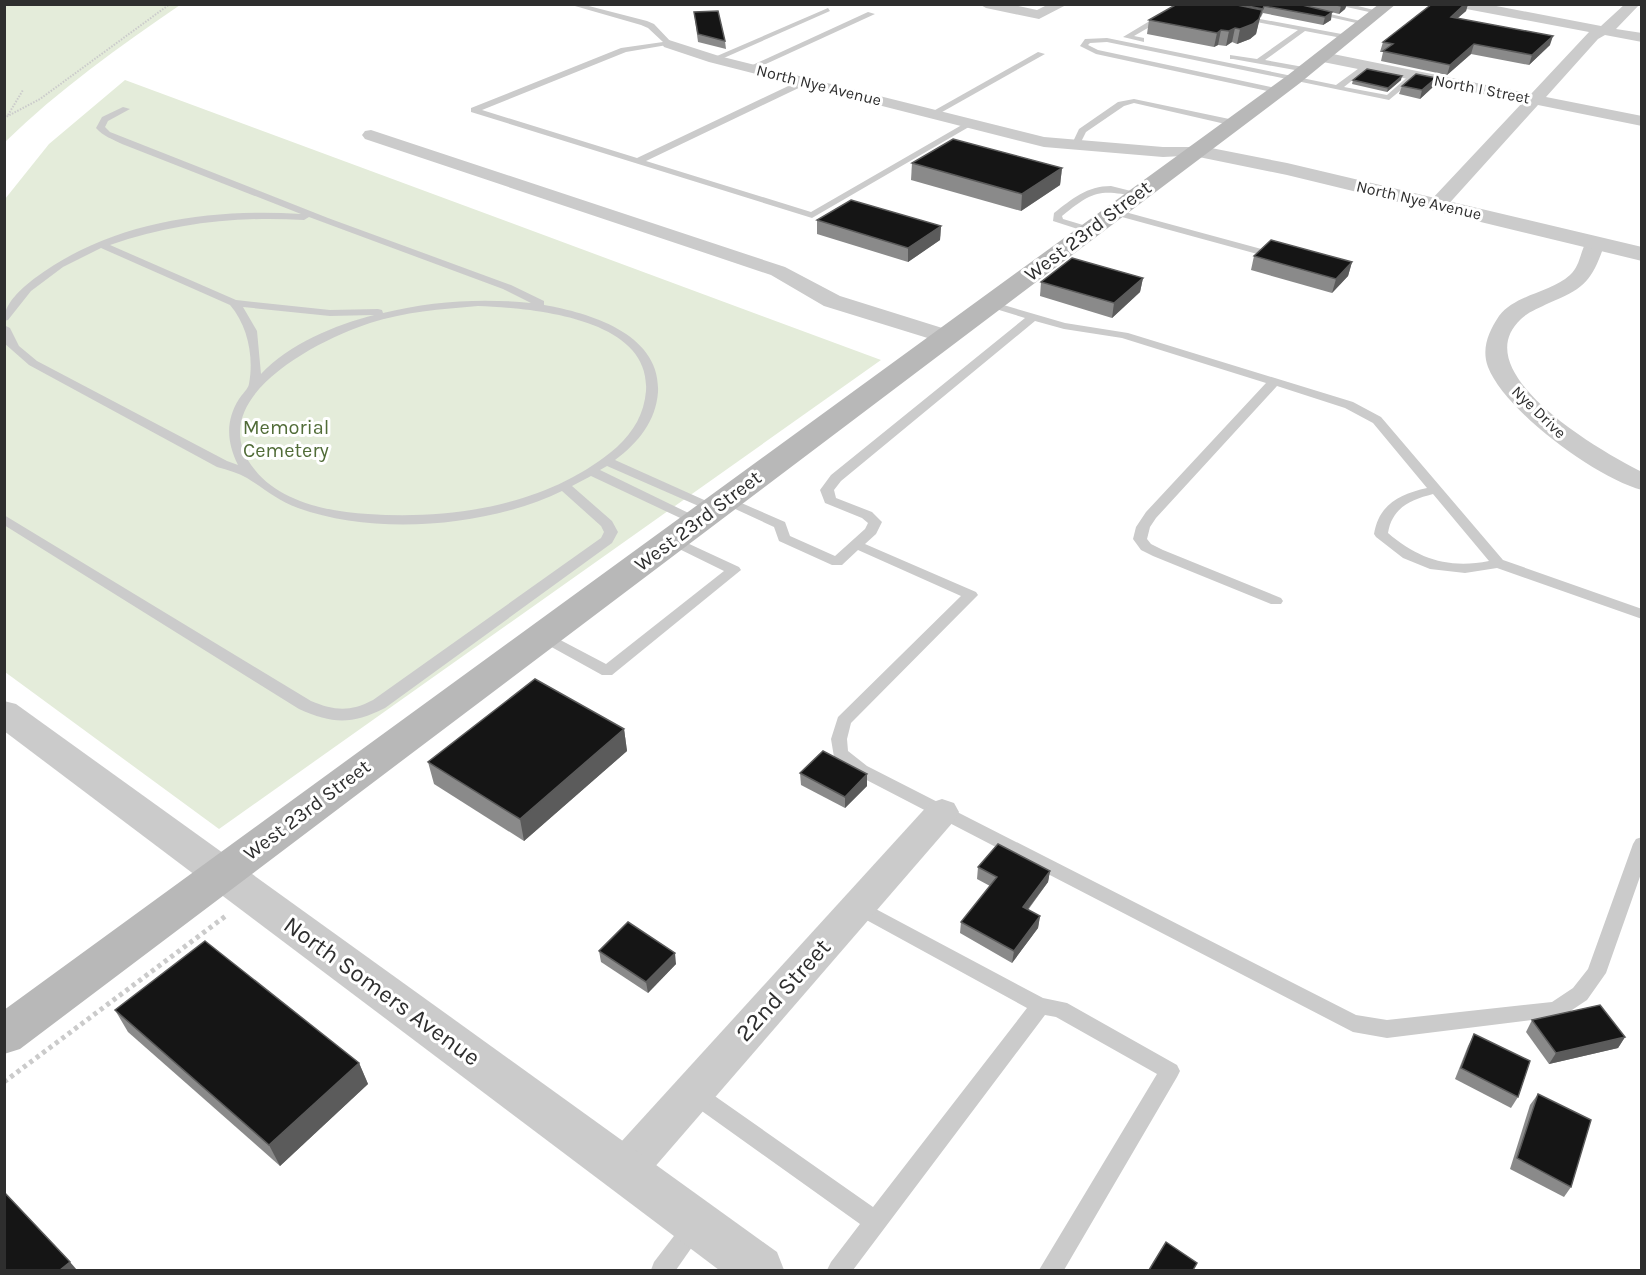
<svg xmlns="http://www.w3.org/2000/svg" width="1646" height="1275" font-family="Karla,sans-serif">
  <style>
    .green { fill: #e4ecda }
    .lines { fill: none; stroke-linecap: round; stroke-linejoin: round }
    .path-far1 { stroke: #cbcbcb; stroke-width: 2; stroke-dasharray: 1.5 1.5; stroke-linecap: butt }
    .path { stroke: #cbcbcb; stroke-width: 5; stroke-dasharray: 4 4; stroke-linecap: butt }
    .service { fill: #cbcbcb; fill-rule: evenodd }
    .minor { fill: #cbcbcb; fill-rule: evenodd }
    .tertiary { fill: #cbcbcb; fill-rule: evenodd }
    .secondary { fill: #b8b8b8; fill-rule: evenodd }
    .wall { fill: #8a8a8a }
    .shaded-wall { fill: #5b5b5b }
    .building { fill: #151515; stroke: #5b5b5b; stroke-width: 1.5 }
    .labels { text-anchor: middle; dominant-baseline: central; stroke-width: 6; stroke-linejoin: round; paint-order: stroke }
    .far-street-label { font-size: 16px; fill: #2e2e2e; stroke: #fff }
    .street-label { font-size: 20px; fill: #2e2e2e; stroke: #fff }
    .park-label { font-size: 20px; fill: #516c38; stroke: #fff }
    .near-street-label { font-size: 24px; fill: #2e2e2e; stroke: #fff }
  </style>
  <rect width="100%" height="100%" fill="#fff"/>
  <g class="green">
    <path d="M 5,4 L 180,4 L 180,5 C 119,47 58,90 5,142 Z"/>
    <polygon points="125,80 881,360 219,829 5,672 5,199 49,144"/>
  </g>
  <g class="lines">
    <g class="path-far1">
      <polyline points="8,115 23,90"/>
      <polyline points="4,118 40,99 170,4"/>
    </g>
    <polyline class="path" points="4,1082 227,915"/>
    <g class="service">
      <polygon points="568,4 581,4 647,21 654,24 673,44 626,52 482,110 637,158 801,80 807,80 807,84 646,161 811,212 967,122 974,124 812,218 471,112 471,108 621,48 663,42 648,28 641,25"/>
      <polygon points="1272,4 1287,4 1369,23 1365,25"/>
      <polygon points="1333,4 1350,4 1382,12 1378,14"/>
      <polygon points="828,8 830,11 717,61 710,59"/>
      <polygon points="868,12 875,14 753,70 746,68"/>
      <polygon points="1163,13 1170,15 1134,36 1144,38 1144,42 1123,37"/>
      <polygon points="1238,15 1347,35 1351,37 1347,39 1305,31 1265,60 1309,68 1309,72 1306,72 1233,59 1230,59 1230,55 1257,59 1298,30 1241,19"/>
      <polygon points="1107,38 1336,85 1366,63 1369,63 1369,67 1344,87 1387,95 1412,73 1419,75 1389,100 1107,42 1090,43 1088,45 1098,50 1280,89 1281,91 1277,93 1096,54 1080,46 1085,39"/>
      <polygon points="1038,52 1045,54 935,116 928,114"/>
      <polygon points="1134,99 1234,120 1238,123 1234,126 1134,103 1124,106 1086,132 1078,148 1072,148 1071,146 1079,129 1118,102"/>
      <path d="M 123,107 L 130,109 L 108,121 L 105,127 L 110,132 L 328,218 L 511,285 L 544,301 L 544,305 C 590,313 661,334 658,392 C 656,421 638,443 615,460 L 722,508 L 720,511 L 710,511 L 607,466 L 600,470 L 705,521 L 703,524 L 693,524 L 591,476 L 572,486 L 612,521 L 618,532 L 612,543 L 385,708 C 351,725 333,724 299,709 L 4,525 L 4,515 L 311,701 C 335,711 350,712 373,700 L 601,538 L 604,532 L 601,526 L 562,491 C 488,527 376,536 298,508 C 278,501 265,489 247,478 C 238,473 228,470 217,467 L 29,365 L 4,343 L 4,325 L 10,328 L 19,346 L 37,361 L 227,461 L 238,465 C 227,443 225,421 239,399 C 242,394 248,389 249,384 C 254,357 248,326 230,305 L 101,248 L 63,267 L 31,291 L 8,320 L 4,321 C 4,303 21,289 35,278 C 110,222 209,208 301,214 L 122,144 C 112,139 103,136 96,128 L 102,117 ZM 309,217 L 503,289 L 531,303 C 481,298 431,301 383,313 L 382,310 L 378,309 L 330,310 L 236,300 L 110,245 C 174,223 237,216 304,220 ZM 478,306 C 529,308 651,317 646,391 C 644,414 634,431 617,447 C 550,505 453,520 368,514 C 330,512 280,502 255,470 C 198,400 318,340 370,323 C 404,312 441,309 478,306 ZM 243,307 L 330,316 L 374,315 C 335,325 289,344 261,374 L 257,331 Z"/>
      <path d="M 1111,186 L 1143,194 L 1138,197 C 1099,189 1093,191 1062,216 L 1063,219 L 1093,228 L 1093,232 L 1087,232 L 1053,221 L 1054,213 C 1072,199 1087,186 1111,186 Z"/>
      <polygon points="1114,209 1265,250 1266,252 1261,255 1111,214 1109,212"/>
      <path d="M 990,301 L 1065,323 L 1128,333 L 1353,402 L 1381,417 L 1503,560 L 1642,609 L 1642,619 L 1497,568 L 1465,573 L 1430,569 L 1403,558 L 1376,537 L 1374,534 C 1379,504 1400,494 1427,488 L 1373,423 L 1345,408 L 1277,386 L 1156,518 L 1150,527 L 1147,539 L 1151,544 L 1163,550 L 1281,598 L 1283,601 L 1281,604 L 1271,604 L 1153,556 L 1141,550 L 1133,539 L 1136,527 L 1146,512 L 1266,383 L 1122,338 L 1064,329 L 1035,321 L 841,481 L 834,490 L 836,498 L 872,512 L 882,522 L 876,534 L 865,544 L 976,592 L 978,595 L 851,723 L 847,739 L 848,751 L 867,766 L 1356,1015 L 1387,1020 L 1552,1002 L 1573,988 L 1588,969 L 1633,844 L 1636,839 L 1642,837 L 1642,871 L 1606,973 L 1587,1000 L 1563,1016 L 1387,1038 L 1353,1032 L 855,774 L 834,757 L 831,739 L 838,717 L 961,596 L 858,550 L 842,565 L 832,565 L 779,541 L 774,527 L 718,501 L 725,497 L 730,498 L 785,522 L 790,536 L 835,556 L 865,529 L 868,523 L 862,518 L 825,503 L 820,490 L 831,475 L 1025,318 L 986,306 L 985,304 ZM 1433,494 L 1489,561 C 1449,569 1418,559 1388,533 C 1392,508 1410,500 1433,494 Z"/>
      <polygon points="672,536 739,567 741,570 612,675 602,675 537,639 535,636 537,633 547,633 606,664 724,571 667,543 665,540 667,537"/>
      <polygon points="857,899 1043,998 1067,1003 1177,1065 1180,1071 1177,1077 1064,1270 1039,1270 1157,1074 1056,1017 1045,1015 853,1270 827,1270 831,1262 860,1224 685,1099 682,1092 685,1085 692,1083 699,1085 873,1207 1027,1008 850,911 848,906 850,901"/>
      <polygon points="695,1216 703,1219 706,1227 676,1270 651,1270 654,1262 687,1219"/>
    </g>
    <g class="minor">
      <polygon points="979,4 1009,4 1037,10 1049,4 1068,4 1039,19 986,8"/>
      <polygon points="1454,4 1486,4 1601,26 1625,4 1640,4 1616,29 1642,33 1642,42 1605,35 1598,39 1546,97 1642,116 1642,126 1538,105 1445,208 1431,208 1428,204 1431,200 1523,102 1323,62 1318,60 1315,57 1318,54 1323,52 1531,94 1589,32 1461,8"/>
      <polygon points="669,40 719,56 1044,137 1163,147 1202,147 1205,151 1202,155 1163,157 1044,147 709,62 664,47 662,44 664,41"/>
      <polygon points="371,130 785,267 840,296 955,332 958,337 955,342 947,344 824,306 771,275 365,139 362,135 365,131"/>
      <path d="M 1595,237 L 1602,239 L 1605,243 C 1592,281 1585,288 1549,303 C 1539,308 1528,312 1521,319 C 1463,373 1604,453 1642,472 L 1642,490 C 1596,478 1505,411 1488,367 C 1481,348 1489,331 1499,316 C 1516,294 1550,293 1570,275 C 1581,265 1580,250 1588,239 Z"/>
      <polygon points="942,799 954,803 959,812 954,821 640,1184 625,1190 610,1184 603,1169 610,1154 930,803"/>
    </g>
    <g class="tertiary">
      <polygon points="1196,145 1287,163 1642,247 1642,261 1287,175 1189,155 1186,151 1189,147"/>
      <polygon points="4,701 16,704 777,1252 784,1270 719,1270 4,731"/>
    </g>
    <polygon class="secondary" points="1379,4 1396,4 1300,83 20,1049 4,1054 4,1010 1288,75"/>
  </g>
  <g class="wall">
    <polygon points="1177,4 1298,4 1331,20 1323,25 1263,13 1261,17 1260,16 1256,34 1250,39 1237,44 1232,42 1226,46 1218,45 1214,47 1147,34 1149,20"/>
    <polygon points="1299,4 1347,4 1345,9 1339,14"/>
    <polygon points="1432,4 1468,4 1466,11 1458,18 1550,45 1529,65 1471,54 1447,75 1381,61 1383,52 1380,52 1383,42"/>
    <polygon points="694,12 725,41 726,49 698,42"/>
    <polygon points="1353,80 1401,80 1387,92 1352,84"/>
    <polygon points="1402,86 1434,86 1420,99 1399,94"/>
    <polygon points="912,163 1062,168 1060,185 1021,211 911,180"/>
    <polygon points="817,220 941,226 940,240 908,262 817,234"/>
    <polygon points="1254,256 1352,262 1348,276 1332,293 1251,270"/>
    <polygon points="1143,278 1140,292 1112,318 1040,296 1041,282"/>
    <polygon points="624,729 627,751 524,841 434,784 428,762"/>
    <polygon points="800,773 867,786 845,808 801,785"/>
    <polygon points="978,867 1050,871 1048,882 1028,910 1040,916 1038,928 1012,963 960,933 961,922 990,886 977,879"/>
    <polygon points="599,951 676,964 648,993 601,962"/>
    <polygon points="115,1010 359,1063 368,1084 280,1166 128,1032"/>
    <polygon points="1532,1020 1625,1037 1618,1048 1549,1064 1526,1032"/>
    <polygon points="1474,1034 1518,1097 1511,1108 1455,1079 1468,1046"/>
    <polygon points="1538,1094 1571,1187 1564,1197 1510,1169 1530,1105"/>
  </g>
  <g class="shaded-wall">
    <polygon points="1343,4 1347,4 1345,9 1339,14 1341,6"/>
    <polygon points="1465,4 1468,4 1466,11 1448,26 1451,17"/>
    <polygon points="1262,10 1256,34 1250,39 1237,44 1240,29"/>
    <polygon points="1332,12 1331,20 1323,25 1325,17"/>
    <polygon points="1235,28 1232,42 1226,46 1229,31"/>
    <polygon points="1221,30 1218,45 1214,47 1217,33"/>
    <polygon points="1553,36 1550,45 1529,65 1532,55"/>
    <polygon points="1474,44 1471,54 1447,75 1450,65"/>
    <polygon points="1402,76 1401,80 1387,92 1388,88"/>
    <polygon points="1436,78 1434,86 1420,99 1422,90"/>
    <polygon points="1062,168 1060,185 1021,211 1022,194"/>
    <polygon points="941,226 940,240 908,262 908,248"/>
    <polygon points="1352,262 1348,276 1332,293 1336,279"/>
    <polygon points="1143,278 1140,292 1112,318 1114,303"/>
    <polygon points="624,729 627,751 524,841 520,819"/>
    <polygon points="867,774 867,786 845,808 845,797"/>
    <polygon points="1050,871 1048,882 1021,918 1023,907"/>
    <polygon points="1040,916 1038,928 1012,963 1014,951"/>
    <polygon points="675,953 676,964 648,993 646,982"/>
    <polygon points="1625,1037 1618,1048 1549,1064 1556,1053"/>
    <polygon points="359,1063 368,1084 280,1166 269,1145"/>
    <polygon points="70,1262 77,1270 60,1270"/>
  </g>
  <g class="building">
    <polygon points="1177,4 1232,4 1262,10 1259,19 1253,24 1240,29 1235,28 1229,31 1221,30 1217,33 1149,20"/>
    <polygon points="1237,4 1298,4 1332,12 1325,17 1264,6 1263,9"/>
    <polygon points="1332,4 1343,4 1341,6"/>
    <polygon points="1432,4 1465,4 1451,17 1553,36 1532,55 1474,44 1450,65 1383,51 1393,44 1383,42"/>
    <polygon points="718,11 725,41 698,34 694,12"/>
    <polygon points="1367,69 1402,76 1388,88 1353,80"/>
    <polygon points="1416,74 1436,78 1422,90 1402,86"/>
    <polygon points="953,139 1062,168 1022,194 912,163"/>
    <polygon points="851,200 941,226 908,248 817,220"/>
    <polygon points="1271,240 1352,262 1336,279 1254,256"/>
    <polygon points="1072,258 1143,278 1114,303 1041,282"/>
    <polygon points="535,679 624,729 520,819 428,762"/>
    <polygon points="823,751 867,774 845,797 800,773"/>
    <polygon points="998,844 1050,871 1023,907 1040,916 1014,951 961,922 997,877 978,867"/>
    <polygon points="628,922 675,953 646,982 599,951"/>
    <polygon points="205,941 359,1063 269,1145 115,1010"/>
    <polygon points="1600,1005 1625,1037 1556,1053 1532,1020"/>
    <polygon points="1474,1034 1530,1061 1518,1097 1461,1068"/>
    <polygon points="1538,1094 1591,1120 1571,1187 1517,1158"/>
    <polygon points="4,1192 70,1262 60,1270 4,1270"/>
    <polygon points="1166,1242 1197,1263 1193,1270 1149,1270"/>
  </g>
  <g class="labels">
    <g class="far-street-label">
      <text transform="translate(819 85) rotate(14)">North Nye Avenue</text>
      <text transform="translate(1482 89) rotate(11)">North I Street</text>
      <text transform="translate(1419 200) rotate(13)">North Nye Avenue</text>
      <text transform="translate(1539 412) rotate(44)">Nye Drive</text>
    </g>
    <g class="street-label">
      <text transform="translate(1088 231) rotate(-37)">West 23rd Street</text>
      <text transform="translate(698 521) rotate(-37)">West 23rd Street</text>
      <text transform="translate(307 810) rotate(-37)">West 23rd Street</text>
    </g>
    <g class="park-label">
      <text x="286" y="427">Memorial<tspan x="286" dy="23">Cemetery</tspan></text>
    </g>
    <g class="near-street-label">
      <text transform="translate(783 990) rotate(-48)">22nd Street</text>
      <text transform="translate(382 991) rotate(36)">North Somers Avenue</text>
    </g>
  </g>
  <rect width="1646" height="1275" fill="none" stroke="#2e2e2e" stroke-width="12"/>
</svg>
